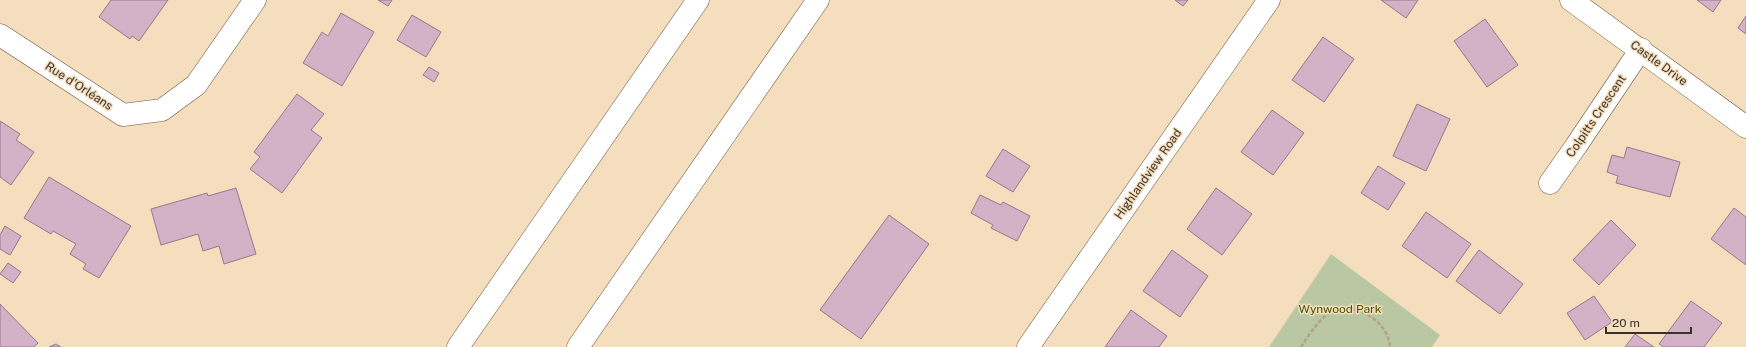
<svg xmlns="http://www.w3.org/2000/svg" width="1746" height="347" font-family="'Public Sans',sans-serif">
  <style>
    .green { fill: #bac7a3 }
    .building { fill: #d3b1c6; stroke: #98788b }
    .lines { fill: none; stroke-linecap: round; stroke-linejoin: round }
    .minor-casing { stroke: #6b583d; stroke-width: 23 }
    .motorway-casing { stroke: #6b583d; stroke-width: 23 }
    .path { stroke: #b3a289; stroke-width: 2.5; stroke-dasharray: 4 2; stroke-linecap: butt }
    .minor { stroke: #fff; stroke-width: 22 }
    .motorway { stroke: #fff; stroke-width: 22 }
    .labels { text-anchor: middle; dominant-baseline: central; stroke-width: 3; stroke-linejoin: round; paint-order: stroke }
    .street-label { font-size: 12px; fill: #3b3327; stroke: #f4debe }
    .park-label { font-size: 12px; fill: #435700; stroke: #f4debe }
  </style>
  <rect width="100%" height="100%" fill="#f4debe"/>
  <polygon class="green" points="1331,254 1440,335 1432,347 1269,347"/>
  <g class="building">
    <polygon points="111,0 168,0 139,41 132,36 130,39 99,17"/>
    <polygon points="378,0 392,0 388,6"/>
    <polygon points="1175,0 1188,0 1183,6"/>
    <polygon points="1381,0 1418,0 1406,18"/>
    <polygon points="1697,0 1721,0 1713,12"/>
    <polygon points="341,13 374,32 342,86 303,63 322,32 328,36"/>
    <polygon points="412,15 441,32 426,57 397,40"/>
    <polygon points="1746,16 1746,34 1738,28"/>
    <polygon points="1485,19 1518,65 1487,87 1454,41"/>
    <polygon points="1323,37 1354,59 1324,102 1292,80"/>
    <polygon points="429,67 439,73 434,82 423,75"/>
    <polygon points="297,94 324,114 311,130 322,138 282,193 250,169 260,157 254,152"/>
    <polygon points="1417,104 1450,119 1426,171 1393,156"/>
    <polygon points="1272,110 1304,133 1273,175 1241,152"/>
    <polygon points="0,121 20,134 16,140 34,152 11,185 0,177"/>
    <polygon points="1627,147 1680,162 1670,197 1616,183 1618,176 1607,172 1612,155 1624,158"/>
    <polygon points="1003,149 1030,166 1013,192 986,176"/>
    <polygon points="1378,166 1405,183 1388,210 1361,193"/>
    <polygon points="49,177 131,226 99,278 83,269 86,264 70,254 76,244 53,231 51,234 24,218"/>
    <polygon points="236,188 256,254 224,264 219,246 203,251 198,234 161,245 151,209 207,193 208,196"/>
    <polygon points="1216,188 1252,214 1222,255 1187,229"/>
    <polygon points="980,195 1001,205 1003,202 1030,216 1017,241 991,228 993,225 971,213"/>
    <polygon points="1734,208 1746,217 1746,265 1711,239"/>
    <polygon points="1426,212 1471,244 1447,278 1402,246"/>
    <polygon points="889,215 929,244 861,339 820,310"/>
    <polygon points="1611,220 1636,245 1599,285 1573,260"/>
    <polygon points="5,226 21,236 10,255 0,249 0,235"/>
    <polygon points="1172,250 1208,276 1180,317 1143,291"/>
    <polygon points="1479,250 1523,284 1500,314 1456,281"/>
    <polygon points="8,263 21,272 13,283 0,274"/>
    <polygon points="1594,296 1612,322 1585,340 1567,313"/>
    <polygon points="1691,301 1722,323 1704,347 1664,347 1659,344"/>
    <polygon points="0,304 38,343 34,347 0,347"/>
    <polygon points="1131,310 1167,336 1159,347 1105,347"/>
    <polygon points="1635,334 1654,347 1625,347"/>
    <polygon points="56,344 61,347 49,347"/>
  </g>
  <g class="lines">
    <g class="minor-casing">
      <g id="minor">
        <polyline points="1571,0 1746,127"/>
        <polyline points="0,35 123,115 162,110 196,85 255,0"/>
        <polyline points="1550,183 1576,146 1641,49"/>
        <polyline points="1028,347 1269,0"/>
      </g>
    </g>
    <g class="motorway-casing">
      <g id="motorway">
        <polyline points="458,347 698,0"/>
        <polyline points="578,347 818,0"/>
      </g>
    </g>
    <path class="path" d="M 1301,347 C 1308,336 1316,324 1326,315 C 1329,313 1334,312 1338,311 C 1361,304 1388,323 1390,347"/>
    <use href="#minor" class="minor"/>
    <use href="#motorway" class="motorway"/>
  </g>
  <g class="labels">
    <g class="street-label">
      <text transform="translate(1659 63) rotate(36)">Castle Drive</text>
      <text transform="translate(79 86) rotate(33)">Rue d'Orléans</text>
      <text transform="translate(1596 116) rotate(-56)">Colpitts Crescent</text>
      <text transform="translate(1148 174) rotate(-55)">Highlandview Road</text>
    </g>
    <g class="park-label">
      <text x="1340" y="309">Wynwood Park</text>
    </g>
  </g>
  <path d="M1606 327v6h85v-6" fill="none" stroke="#3b3327" stroke-width="2"/>
  <text x="1612" y="327" font-size="12" fill="#3b3327" stroke="#f4debe" stroke-width="3" paint-order="stroke">20 m</text>
</svg>
